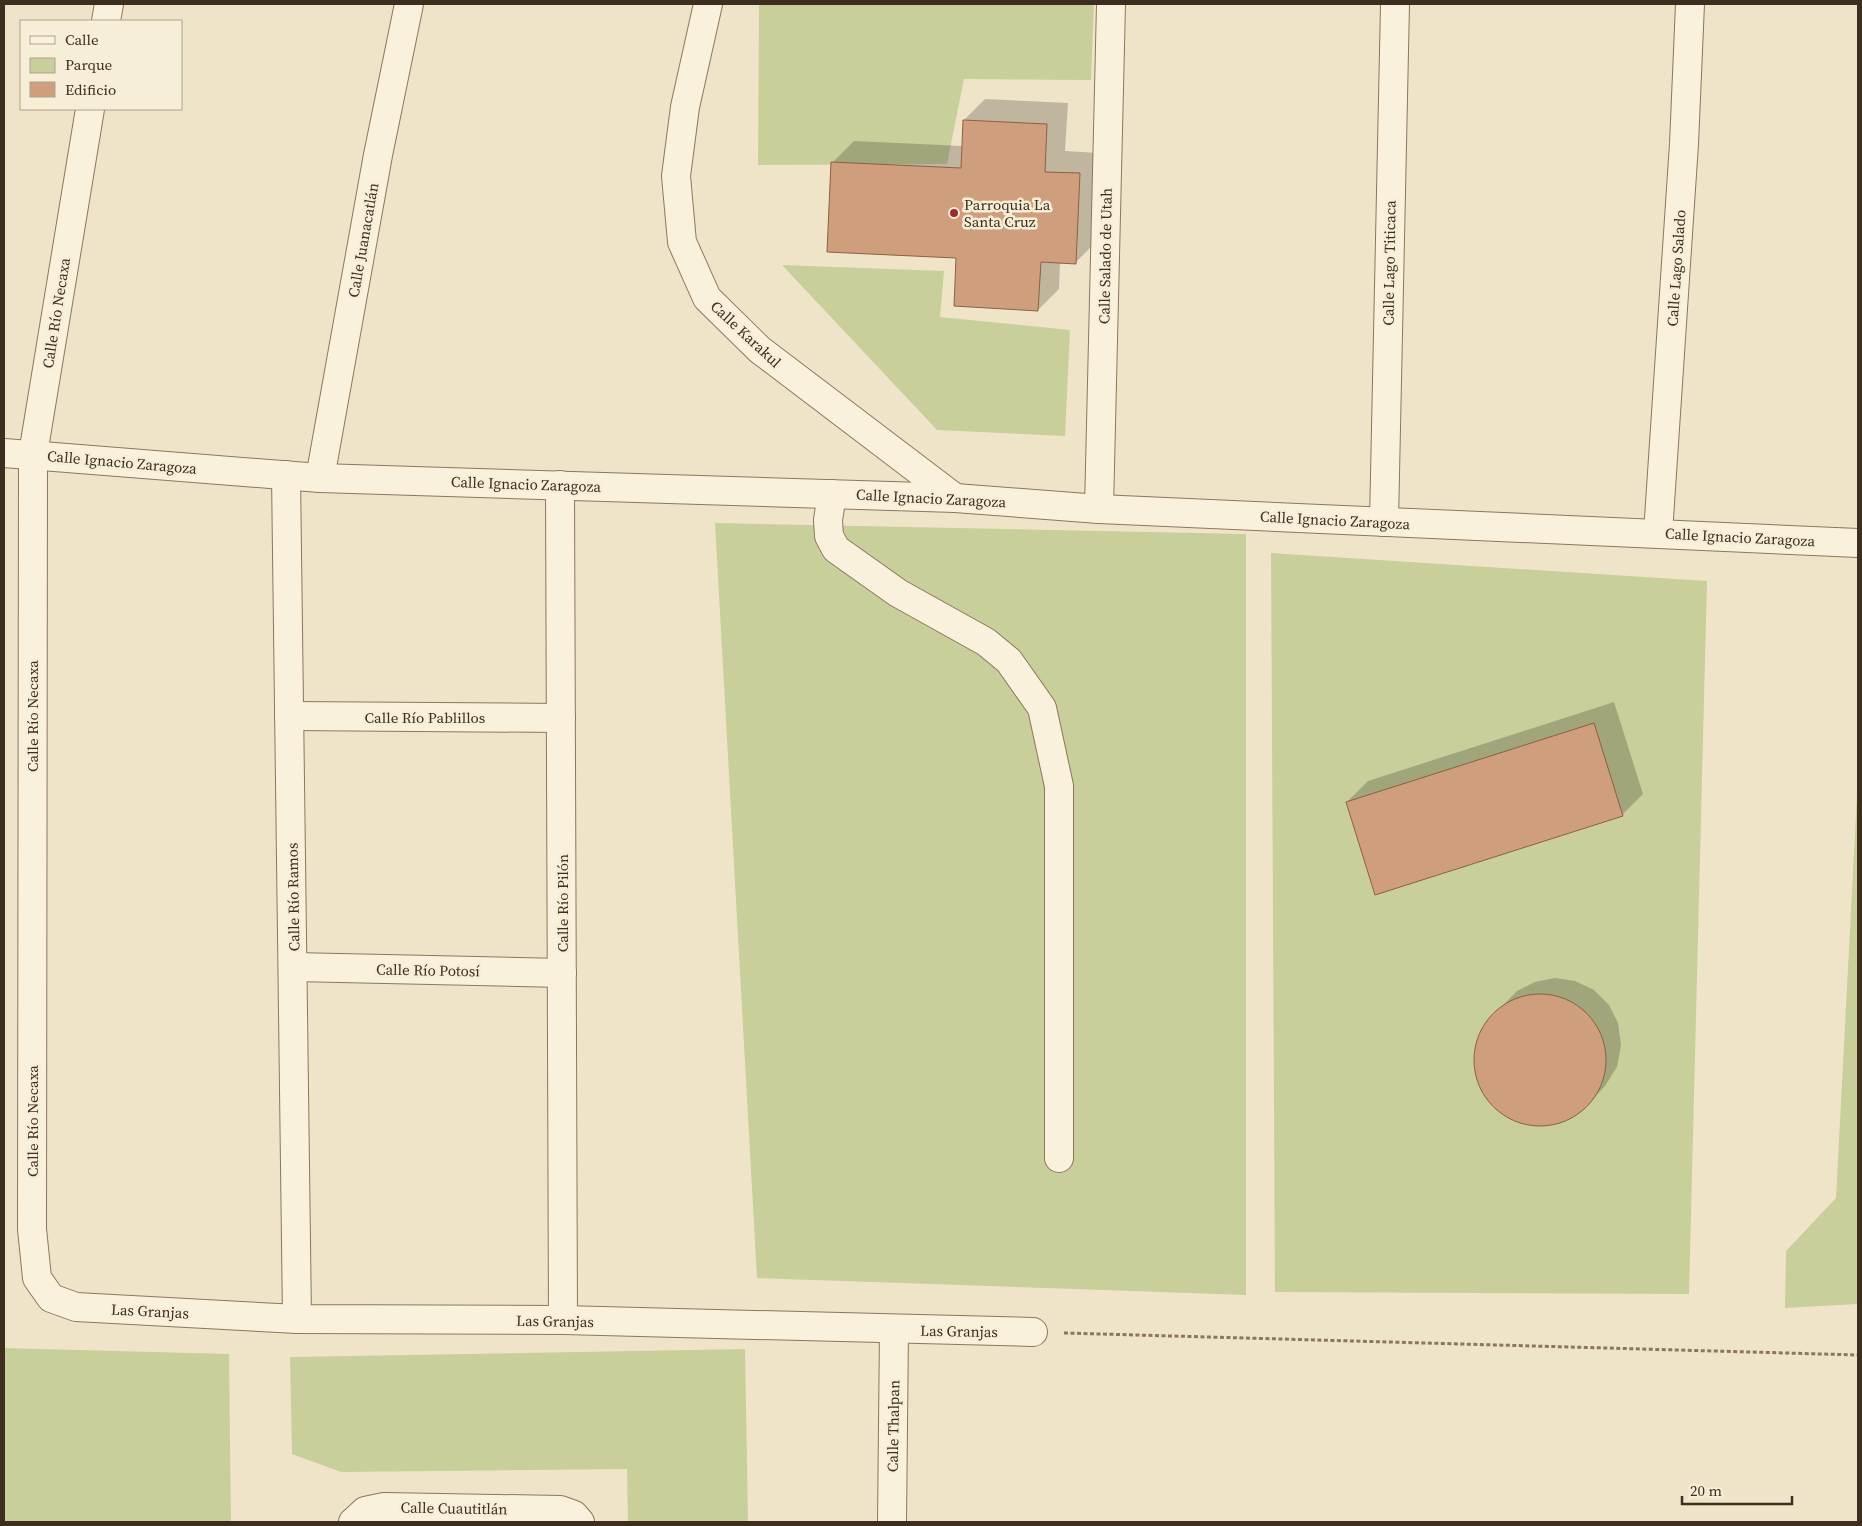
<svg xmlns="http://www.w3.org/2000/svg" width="1862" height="1526" font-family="'Source Serif 4',serif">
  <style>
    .green { fill: #c9cf9b }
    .shadow { fill: #0003 }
    .building { fill: #cf9f7d; stroke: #8d5f41 }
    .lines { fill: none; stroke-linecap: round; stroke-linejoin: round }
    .minor-casing { stroke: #8d765c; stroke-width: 30 }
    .path { stroke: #8d765c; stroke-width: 3; stroke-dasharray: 4 2.5; stroke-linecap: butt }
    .minor { stroke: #faf1dc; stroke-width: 28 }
    .poi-dot { fill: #9e2a2b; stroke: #f7eed8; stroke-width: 2 }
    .labels { text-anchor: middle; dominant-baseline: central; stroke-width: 5; stroke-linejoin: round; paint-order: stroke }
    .poi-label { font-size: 15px; fill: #3d2e20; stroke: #f7eed8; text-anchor: start }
    .street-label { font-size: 15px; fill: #3d2e20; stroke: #f7eed8 }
  </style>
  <rect width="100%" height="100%" fill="#f0e4c8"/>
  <g class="green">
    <polygon points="759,4 1094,4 1091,80 964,79 947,164 758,165"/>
    <polygon points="782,265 944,271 940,317 1070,330 1065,436 937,430"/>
    <polygon points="715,523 1246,534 1246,1295 757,1278"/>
    <polygon points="1271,553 1707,581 1689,1294 1275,1292"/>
    <polygon points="1858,776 1858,1304 1785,1308 1786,1251 1836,1198"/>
    <polygon points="4,1348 229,1354 231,1522 4,1522"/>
    <polygon points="745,1349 748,1522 628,1522 627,1469 341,1472 292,1454 290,1357"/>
  </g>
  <g class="shadow">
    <polygon points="985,99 1068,103 1065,151 1100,153 1096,242 1075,263 1060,262 1059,289 1038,310 958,257 833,162 854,141 963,146 964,120"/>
    <polygon points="1614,702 1643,794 1622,815 1347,802 1368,781"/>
    <polygon points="1555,978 1575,981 1594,990 1609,1005 1618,1023 1621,1045 1617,1067 1605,1086 1589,1103 1571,1117 1551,1124 1528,1124 1508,1117 1491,1102 1479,1083 1475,1063 1477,1042 1486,1023 1517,991 1535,982"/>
  </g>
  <g class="building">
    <polygon points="963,120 1047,124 1045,172 1080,173 1076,264 1041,262 1038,311 954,306 956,258 827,252 831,162 961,168"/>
    <polygon points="1594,723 1623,816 1375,895 1346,802"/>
    <circle cx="1540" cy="1060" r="66"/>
  </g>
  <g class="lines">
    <g class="minor-casing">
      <g id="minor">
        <polyline points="708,4 685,107 676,176 682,242 707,298 760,350 955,498"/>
        <polyline points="106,21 109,4"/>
        <polyline points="90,109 33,454 32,1229 37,1278 51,1298 76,1307 297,1319 563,1320 1033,1332"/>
        <polyline points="4,453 320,478 955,498 1099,509 1858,543"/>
        <polyline points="286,475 297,1319"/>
        <polyline points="320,478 378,155 409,4"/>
        <polyline points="560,485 563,1320"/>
        <polyline points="832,494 828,520 829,536 836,549 898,593 986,642 1009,661 1042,708 1059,786 1059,1158"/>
        <polyline points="1099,509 1111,4"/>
        <polyline points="1384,522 1395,4"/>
        <polyline points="1658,533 1684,144 1690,4"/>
        <polyline points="289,716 561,718"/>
        <polyline points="294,967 562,973"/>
        <polyline points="353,1522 365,1511 384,1507 560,1510 574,1515 580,1522"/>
        <polyline points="892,1522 894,1329"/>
      </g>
    </g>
    <polyline class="path" points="1064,1333 1858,1355"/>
    <use href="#minor" class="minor"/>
  </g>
  <circle class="poi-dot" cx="954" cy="213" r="5"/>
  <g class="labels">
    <g class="poi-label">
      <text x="964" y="204">Parroquia La<tspan x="964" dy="17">Santa Cruz</tspan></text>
    </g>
    <g class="street-label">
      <text transform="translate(363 240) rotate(-80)">Calle Juanacatlán</text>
      <text transform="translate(1105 256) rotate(-89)">Calle Salado de Utah</text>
      <text transform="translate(1389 263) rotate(-89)">Calle Lago Titicaca</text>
      <text transform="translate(1676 268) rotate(-86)">Calle Lago Salado</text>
      <text transform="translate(56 313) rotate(-81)">Calle Río Necaxa</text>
      <text transform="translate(746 334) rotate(43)">Calle Karakul</text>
      <text transform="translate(122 462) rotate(5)">Calle Ignacio Zaragoza</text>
      <text transform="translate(526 484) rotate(2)">Calle Ignacio Zaragoza</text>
      <text transform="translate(931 498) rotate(3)">Calle Ignacio Zaragoza</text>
      <text transform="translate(1335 520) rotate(3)">Calle Ignacio Zaragoza</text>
      <text transform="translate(1740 537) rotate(3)">Calle Ignacio Zaragoza</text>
      <text transform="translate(32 716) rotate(-90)">Calle Río Necaxa</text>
      <text x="425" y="717">Calle Río Pablillos</text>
      <text transform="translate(293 897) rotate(-91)">Calle Río Ramos</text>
      <text transform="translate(562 903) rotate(-90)">Calle Río Pilón</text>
      <text transform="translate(428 970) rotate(1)">Calle Río Potosí</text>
      <text transform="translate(32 1121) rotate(-90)">Calle Río Necaxa</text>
      <text transform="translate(150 1311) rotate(3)">Las Granjas</text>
      <text transform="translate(555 1321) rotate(1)">Las Granjas</text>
      <text transform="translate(959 1331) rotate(1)">Las Granjas</text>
      <text transform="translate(893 1426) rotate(-89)">Calle Thalpan</text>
      <text transform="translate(454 1508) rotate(1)">Calle Cuautitlán</text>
    </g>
  </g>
  <rect width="1862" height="1526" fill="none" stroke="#3d2e20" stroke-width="10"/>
  <rect x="20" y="20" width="162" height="90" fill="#f7eed8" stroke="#ada18e"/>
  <rect x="30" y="36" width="25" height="8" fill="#faf1dc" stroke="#ada18e"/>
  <text x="65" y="45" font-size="15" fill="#3d2e20">Calle</text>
  <rect x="30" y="58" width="25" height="15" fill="#c9cf9b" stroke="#ada18e"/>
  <text x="65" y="70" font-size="15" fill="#3d2e20">Parque</text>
  <rect x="30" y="82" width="25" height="15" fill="#cf9f7d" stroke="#ada18e"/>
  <text x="65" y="95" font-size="15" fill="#3d2e20">Edificio</text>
  <path d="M1682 1496v8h110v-8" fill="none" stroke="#3d2e20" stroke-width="2.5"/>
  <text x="1690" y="1496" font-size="15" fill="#3d2e20" stroke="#f7eed8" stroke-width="4" paint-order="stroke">20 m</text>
</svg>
